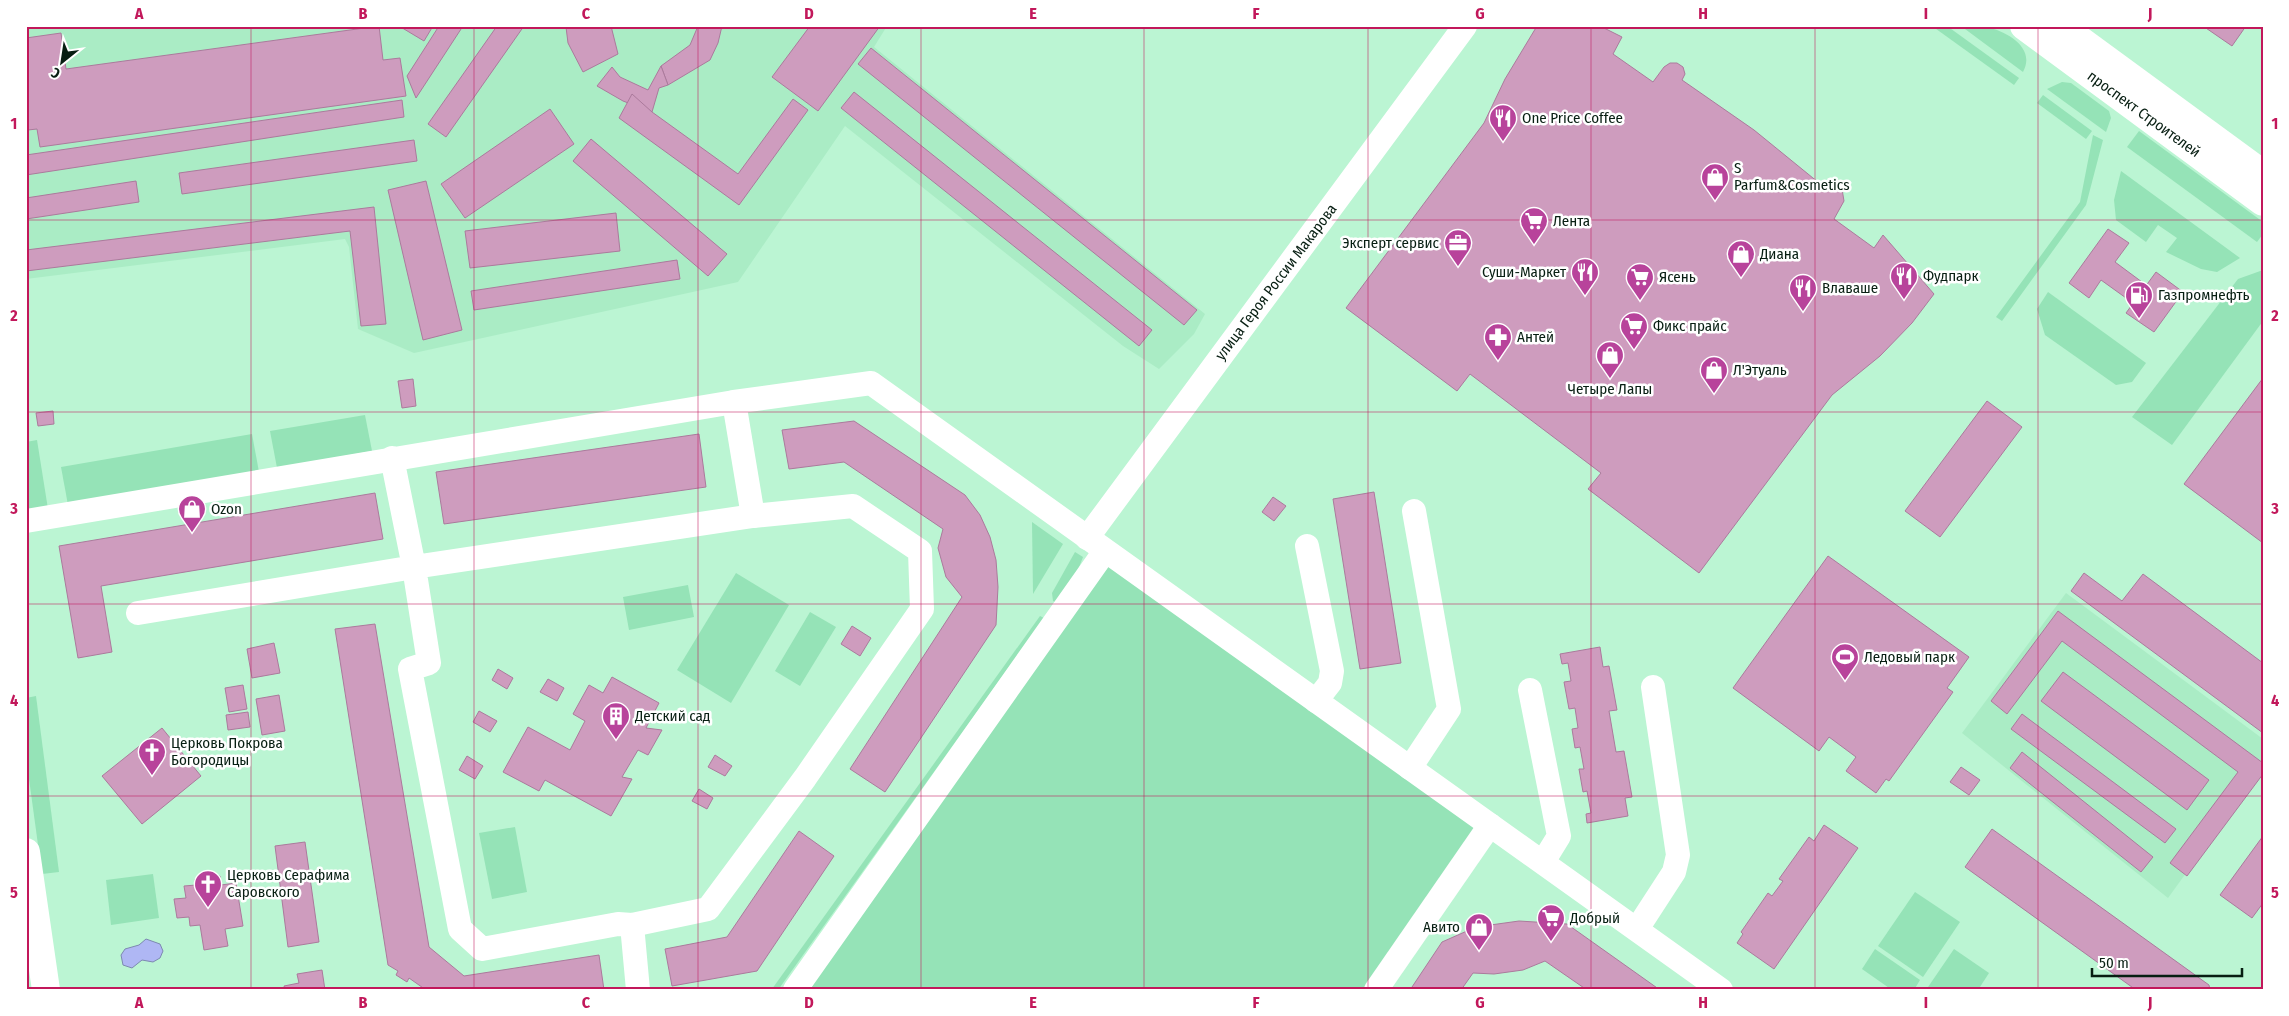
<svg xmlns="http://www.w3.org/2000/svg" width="2289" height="1016" font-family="'Fira Sans Condensed',sans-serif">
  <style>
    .built { fill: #aaecc5 }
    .green { fill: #95e3b7 }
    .water { fill: #afb7f4; stroke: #7d89b0 }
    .building { fill: #ce9cbe; stroke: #ab7a9c }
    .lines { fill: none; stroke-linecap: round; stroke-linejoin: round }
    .street { stroke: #fff; stroke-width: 24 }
    .secondary { stroke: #fff; stroke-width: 28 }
    .primary { stroke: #fff; stroke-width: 28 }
    .grid { fill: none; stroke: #c2185b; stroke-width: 1; stroke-opacity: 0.55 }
    .labels { text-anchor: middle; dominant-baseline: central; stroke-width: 5; stroke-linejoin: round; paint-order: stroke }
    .street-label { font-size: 15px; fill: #071e12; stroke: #fff }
    .poi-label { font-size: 15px; fill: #071e12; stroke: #fff; text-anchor: start }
    .neatline { fill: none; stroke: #c2185b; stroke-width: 2 }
    .grid-label { font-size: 16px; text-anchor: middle; font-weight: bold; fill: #c2185b }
  </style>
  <rect width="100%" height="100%" fill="#bbf5d3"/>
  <g class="built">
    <polygon points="26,26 887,26 874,47 1205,314 1194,334 1159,369 1123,346 845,126 738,282 414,353 358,329 349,247 345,239 26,279"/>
    <polygon points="2066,593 2263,739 2263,767 2168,898 1962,733"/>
  </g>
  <g class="green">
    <polygon points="1932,26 1947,26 2019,78 2014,85"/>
    <path d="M 1966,26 C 1973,26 1981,25 1987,27 C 2008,32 2036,48 2023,72 L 1965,29 Z"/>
    <polygon points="2062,82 2071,83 2109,111 2111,118 2106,132 2047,89"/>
    <polygon points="2043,95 2092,131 2086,139 2037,103"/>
    <polygon points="2139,131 2263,222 2263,234 2257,242 2127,147"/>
    <polygon points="2093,135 2103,140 2086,205 2002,321 1996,317 2080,202"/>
    <polygon points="2121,171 2240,258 2217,272 2201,269 2166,252 2177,238 2158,225 2146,242 2116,220 2114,200"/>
    <polygon points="2263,270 2263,321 2172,445 2132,417 2238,279"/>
    <polygon points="2048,292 2146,363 2132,382 2116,385 2045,335 2037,309"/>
    <polygon points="365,415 372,451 277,468 270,431"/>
    <polygon points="252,434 259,472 68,505 61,467"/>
    <polygon points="37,440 48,509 26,512 26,442"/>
    <polygon points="1032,522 1063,544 1033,594"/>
    <polygon points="1075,552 1083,557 1078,570 1055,602 1053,601 1052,593"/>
    <polygon points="1105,557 1487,824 1373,990 800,990"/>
    <polygon points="736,573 789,605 731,703 677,670"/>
    <polygon points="688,585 694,617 629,630 623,597"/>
    <polygon points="810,612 836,627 800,686 775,671"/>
    <polygon points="1040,616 1044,618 778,990 772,989"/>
    <polygon points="36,696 59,872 42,874 26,757 26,698"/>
    <polygon points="515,827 527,892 492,899 479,833"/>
    <polygon points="153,874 159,918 111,925 106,880"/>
    <polygon points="1915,892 1960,922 1923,977 1878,946"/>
    <polygon points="1875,949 1920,980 1914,990 1892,990 1862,969"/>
    <polygon points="1954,949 1989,973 1978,990 1926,990"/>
  </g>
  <polygon class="water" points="146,939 160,944 163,951 160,958 153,962 142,960 132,968 123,965 121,955 125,949 139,945"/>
  <g class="building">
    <polygon points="379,26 383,60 400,58 406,96 40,147 37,129 28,130 26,38 61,33 66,69"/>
    <polygon points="399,26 433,26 424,41"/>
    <polygon points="439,26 463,26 416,98 407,76"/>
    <polygon points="497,26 524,26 446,137 428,124"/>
    <polygon points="570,26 611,26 618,54 583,72 568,43 566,27"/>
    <polygon points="698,26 722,26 718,43 710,60 668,85 661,66 690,45"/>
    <polygon points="810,26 880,26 818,111 772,77"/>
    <polygon points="1537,26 1600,26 1622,37 1613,54 1653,82 1664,67 1670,63 1677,63 1683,67 1685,74 1682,80 1754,130 1824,187 1831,184 1837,185 1842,189 1844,201 1834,219 1874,248 1883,235 1934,294 1912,323 1880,356 1832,395 1699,573 1588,489 1601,473 1470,374 1457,391 1346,308 1484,123 1505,79"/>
    <polygon points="2203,26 2246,26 2232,46"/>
    <polygon points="871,48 1197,310 1184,325 858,64"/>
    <polygon points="661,66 668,85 659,88 652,112 623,101 597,86 612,67 620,77 648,90"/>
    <polygon points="854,92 1152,330 1139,346 841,108"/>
    <polygon points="632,94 652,112 738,174 793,99 808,110 739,205 619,118"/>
    <polygon points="402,100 404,117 26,175 26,155"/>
    <polygon points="550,109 574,144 465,218 441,184"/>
    <polygon points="591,139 727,254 708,276 573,161"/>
    <polygon points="414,140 417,161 182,194 179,173"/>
    <polygon points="136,181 139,202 26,219 26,198"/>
    <polygon points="426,181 462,330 423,340 388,190"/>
    <polygon points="374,207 386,324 361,326 350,231 26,271 26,250"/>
    <polygon points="616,213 620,251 470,268 465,231"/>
    <polygon points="2108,229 2129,243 2115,262 2146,285 2133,303 2101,280 2089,298 2069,283"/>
    <polygon points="677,260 680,279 474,310 471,291"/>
    <polygon points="2156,272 2183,292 2154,332 2126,313"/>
    <polygon points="2263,378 2263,543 2184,484"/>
    <polygon points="413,379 416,406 402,408 398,381"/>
    <polygon points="1987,401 2022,427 1940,537 1905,511"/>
    <polygon points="53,411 54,424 38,426 36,413"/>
    <polygon points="854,421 965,495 980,515 990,537 996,560 998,587 996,625 885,792 850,769 962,597 946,577 938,548 943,529 844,462 789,469 782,430"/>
    <polygon points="699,434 706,487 444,524 436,472"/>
    <polygon points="1374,492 1401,663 1360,669 1333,499"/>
    <polygon points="375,493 383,539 101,586 112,652 78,658 59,546"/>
    <polygon points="1273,497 1286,506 1274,521 1262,512"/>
    <polygon points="1828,556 1969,657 1947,688 1953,692 1889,781 1886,779 1876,793 1846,771 1856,757 1829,737 1819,751 1733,688"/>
    <polygon points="2084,573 2122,601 2143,574 2263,663 2263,733 2071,591"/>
    <polygon points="2058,611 2263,763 2263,774 2187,876 2170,863 2238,772 2062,641 2007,714 1991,701"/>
    <polygon points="375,624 429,947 464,976 599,955 604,990 426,990 409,978 407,982 396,975 398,971 388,965 335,629"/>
    <polygon points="852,626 871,638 860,656 841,644"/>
    <polygon points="274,643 280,673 252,678 247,649"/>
    <polygon points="1600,647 1603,667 1609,666 1617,710 1609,711 1616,752 1624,751 1632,797 1625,798 1628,816 1587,823 1586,814 1591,813 1587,791 1583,792 1579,769 1584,769 1580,747 1575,748 1572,729 1578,728 1575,708 1569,709 1564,682 1571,681 1568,663 1562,664 1560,654"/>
    <polygon points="498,669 513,678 507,689 492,680"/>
    <polygon points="2063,672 2209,780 2187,810 2041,701"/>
    <polygon points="612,677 659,703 646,728 662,730 648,755 638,750 622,777 632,779 611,816 545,780 539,791 503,772 528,727 570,750 585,721 573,714 589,685 603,693"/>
    <polygon points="548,679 564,688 557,701 540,692"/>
    <polygon points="243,685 247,709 229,712 225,688"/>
    <polygon points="279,695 285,731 262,735 256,699"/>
    <polygon points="479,711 497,721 490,732 473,722"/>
    <polygon points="248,712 250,727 228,730 226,715"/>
    <polygon points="2022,714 2176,829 2165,843 2011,729"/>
    <polygon points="162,728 201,776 142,824 102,776"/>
    <polygon points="2022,752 2153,857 2141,872 2010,768"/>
    <polygon points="715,755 732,766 725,776 708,767"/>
    <polygon points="467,756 483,766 475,779 459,770"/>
    <polygon points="1961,767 1980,780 1969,795 1950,782"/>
    <polygon points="699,789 713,798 707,809 692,801"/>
    <polygon points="1824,825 1858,848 1774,969 1737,943 1743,934 1741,932 1768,893 1772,896 1783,881 1779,879 1809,837 1814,841"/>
    <polygon points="1992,829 2209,985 2210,990 2136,990 1965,867"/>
    <polygon points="799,831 834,856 757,971 672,986 665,949 727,937"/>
    <polygon points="2263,836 2263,903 2252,918 2220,895"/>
    <polygon points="305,842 319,942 288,947 275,846"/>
    <polygon points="220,876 221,885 236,883 243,926 225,929 228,946 204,950 200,925 190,926 189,917 177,918 174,899 186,898 184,886 196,885 195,879"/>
    <polygon points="1519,921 1567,924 1660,990 1587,990 1545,961 1523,970 1494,974 1473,973 1461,990 1410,990 1442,942 1476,927"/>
    <polygon points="322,970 325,990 285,990 284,986 299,983 297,974"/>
  </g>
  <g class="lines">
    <g class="street">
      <polyline points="734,402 753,516"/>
      <polyline points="26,521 734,402 871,383 1721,990"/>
      <polyline points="1087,538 1465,26"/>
      <polyline points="1307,546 1332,671 1330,683 1316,701"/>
      <polyline points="138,613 414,567 753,516 853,506 920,551 922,609 805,778 708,909 632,925 618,924 482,949 460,929 410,669 429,663 414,567 392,458"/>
      <polyline points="1530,690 1559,836 1543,862"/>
      <polyline points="1410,768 1449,709 1414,511"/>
      <polyline points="632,925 638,990"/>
      <polyline points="1637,929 1674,872 1678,855 1653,687"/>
      <polyline points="795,990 1105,551"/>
      <polyline points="1376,990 1490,825"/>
    </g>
    <polyline class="secondary" points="26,852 46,990"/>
    <g class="primary">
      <polyline points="2024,26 2263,202"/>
      <polyline points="2061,26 2263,174"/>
    </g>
  </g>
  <path class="grid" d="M 251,26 L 251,990M 474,26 L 474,990M 698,26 L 698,990M 921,26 L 921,990M 1144,26 L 1144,990M 1368,26 L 1368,990M 1591,26 L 1591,990M 1815,26 L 1815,990M 2038,26 L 2038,990M 26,220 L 2263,220M 26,412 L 2263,412M 26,604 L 2263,604M 26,796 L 2263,796"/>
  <defs>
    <g id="restaurant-pin" transform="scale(1.4375)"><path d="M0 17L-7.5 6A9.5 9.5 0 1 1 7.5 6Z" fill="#b8439b" stroke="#fff"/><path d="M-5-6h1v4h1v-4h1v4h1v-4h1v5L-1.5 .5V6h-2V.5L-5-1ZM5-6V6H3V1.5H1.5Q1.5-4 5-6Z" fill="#fff"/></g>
    <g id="shop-pin" transform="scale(1.4375)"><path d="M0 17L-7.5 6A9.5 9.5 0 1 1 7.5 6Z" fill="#b8439b" stroke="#fff"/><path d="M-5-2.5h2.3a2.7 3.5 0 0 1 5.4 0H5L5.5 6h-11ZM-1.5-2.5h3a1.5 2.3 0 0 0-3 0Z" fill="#fff"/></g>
    <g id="supermarket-pin" transform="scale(1.4375)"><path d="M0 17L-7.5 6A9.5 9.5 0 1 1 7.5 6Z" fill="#b8439b" stroke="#fff"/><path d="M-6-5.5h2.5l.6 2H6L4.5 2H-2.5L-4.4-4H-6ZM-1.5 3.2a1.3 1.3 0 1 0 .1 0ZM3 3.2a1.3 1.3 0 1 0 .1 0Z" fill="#fff"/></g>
    <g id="office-pin" transform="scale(1.4375)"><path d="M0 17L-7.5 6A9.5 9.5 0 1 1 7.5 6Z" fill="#b8439b" stroke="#fff"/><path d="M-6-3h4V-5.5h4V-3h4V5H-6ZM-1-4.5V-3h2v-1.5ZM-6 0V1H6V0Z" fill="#fff"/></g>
    <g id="fuel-pin" transform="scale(1.4375)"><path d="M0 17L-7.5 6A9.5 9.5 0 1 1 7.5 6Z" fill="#b8439b" stroke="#fff"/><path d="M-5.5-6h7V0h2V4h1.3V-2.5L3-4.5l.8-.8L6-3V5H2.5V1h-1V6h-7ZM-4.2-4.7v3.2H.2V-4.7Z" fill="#fff"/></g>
    <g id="pharmacy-pin" transform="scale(1.4375)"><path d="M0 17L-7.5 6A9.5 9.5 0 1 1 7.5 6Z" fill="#b8439b" stroke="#fff"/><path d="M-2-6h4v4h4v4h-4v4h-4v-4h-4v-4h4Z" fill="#fff"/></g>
    <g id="stadium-pin" transform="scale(1.4375)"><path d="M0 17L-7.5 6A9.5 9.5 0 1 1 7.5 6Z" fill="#b8439b" stroke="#fff"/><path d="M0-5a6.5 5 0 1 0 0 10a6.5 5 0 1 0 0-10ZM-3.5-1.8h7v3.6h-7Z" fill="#fff"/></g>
    <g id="building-pin" transform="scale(1.4375)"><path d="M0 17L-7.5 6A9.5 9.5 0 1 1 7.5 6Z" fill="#b8439b" stroke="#fff"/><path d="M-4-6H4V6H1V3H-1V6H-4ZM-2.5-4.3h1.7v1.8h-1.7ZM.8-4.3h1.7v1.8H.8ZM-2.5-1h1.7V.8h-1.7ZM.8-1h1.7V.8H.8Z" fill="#fff"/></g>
    <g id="church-pin" transform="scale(1.4375)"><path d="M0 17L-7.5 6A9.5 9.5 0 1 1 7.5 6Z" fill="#b8439b" stroke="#fff"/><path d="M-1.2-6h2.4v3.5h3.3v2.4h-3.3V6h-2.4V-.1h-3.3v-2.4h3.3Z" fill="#fff"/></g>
  </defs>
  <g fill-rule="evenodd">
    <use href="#restaurant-pin" x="1503" y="118"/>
    <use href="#shop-pin" x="1715" y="177"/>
    <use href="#supermarket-pin" x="1534" y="221"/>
    <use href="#office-pin" x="1458" y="243"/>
    <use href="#shop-pin" x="1741" y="254"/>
    <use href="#restaurant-pin" x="1585" y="272"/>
    <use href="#restaurant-pin" x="1904" y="276"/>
    <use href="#supermarket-pin" x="1640" y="277"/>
    <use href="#restaurant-pin" x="1803" y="288"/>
    <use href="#fuel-pin" x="2139" y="295"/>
    <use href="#supermarket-pin" x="1634" y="326"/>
    <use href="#pharmacy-pin" x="1498" y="337"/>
    <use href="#shop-pin" x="1610" y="355"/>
    <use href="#shop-pin" x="1714" y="370"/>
    <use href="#shop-pin" x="192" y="509"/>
    <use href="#stadium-pin" x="1845" y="657"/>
    <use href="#building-pin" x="616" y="716"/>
    <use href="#church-pin" x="152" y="752"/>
    <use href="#church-pin" x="208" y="884"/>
    <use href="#supermarket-pin" x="1551" y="918"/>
    <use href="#shop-pin" x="1479" y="927"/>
  </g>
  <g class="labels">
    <g class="street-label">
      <text transform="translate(2144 114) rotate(36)">проспект Строителей</text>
      <text transform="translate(1276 282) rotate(-53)">улица Героя России Макарова</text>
    </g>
    <g class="poi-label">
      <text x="1522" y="118">One Price Coffee</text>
      <text x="1734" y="168">S<tspan x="1734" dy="17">Parfum&amp;Cosmetics</tspan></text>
      <text x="1553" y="221">Лента</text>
      <text x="1439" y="243" text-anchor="end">Эксперт сервис</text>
      <text x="1760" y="254">Диана</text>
      <text x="1566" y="272" text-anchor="end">Суши-Маркет</text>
      <text x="1923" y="276">Фудпарк</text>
      <text x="1659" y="277">Ясень</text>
      <text x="1822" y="288">Влаваше</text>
      <text x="2158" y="295">Газпромнефть</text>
      <text x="1653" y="326">Фикс прайс</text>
      <text x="1517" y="337">Антей</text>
      <text x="1733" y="370">Л'Этуаль</text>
      <text x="1610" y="389" text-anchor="middle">Четыре Лапы</text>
      <text x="211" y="509">Ozon</text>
      <text x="1864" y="657">Ледовый парк</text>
      <text x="635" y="716">Детский сад</text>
      <text x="171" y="743">Церковь Покрова<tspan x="171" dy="17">Богородицы</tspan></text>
      <text x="227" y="875">Церковь Серафима<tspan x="227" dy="17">Саровского</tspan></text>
      <text x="1570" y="918">Добрый</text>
      <text x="1460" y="927" text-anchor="end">Авито</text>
    </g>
  </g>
  <rect width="2289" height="1016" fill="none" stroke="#ffffff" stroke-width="55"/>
  <g transform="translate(62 62) rotate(210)" stroke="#ffffff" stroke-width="4" paint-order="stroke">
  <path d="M0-4L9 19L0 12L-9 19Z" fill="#071e12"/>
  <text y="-8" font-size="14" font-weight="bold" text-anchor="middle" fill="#071e12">С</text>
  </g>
  <path d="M2092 968v8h150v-8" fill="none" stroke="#071e12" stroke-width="2.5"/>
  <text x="2099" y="968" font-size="15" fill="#071e12" stroke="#ffffff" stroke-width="4" paint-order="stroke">50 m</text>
  <rect x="28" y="28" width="2234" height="960" class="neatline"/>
  <g class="grid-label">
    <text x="139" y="19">A</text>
    <text x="363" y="19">B</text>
    <text x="586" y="19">C</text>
    <text x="809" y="19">D</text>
    <text x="1033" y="19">E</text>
    <text x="1256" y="19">F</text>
    <text x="1480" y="19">G</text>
    <text x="1703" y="19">H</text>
    <text x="1926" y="19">I</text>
    <text x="2150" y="19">J</text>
    <text x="14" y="129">1</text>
    <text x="2275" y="129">1</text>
    <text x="14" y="321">2</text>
    <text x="2275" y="321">2</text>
    <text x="14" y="514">3</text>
    <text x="2275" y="514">3</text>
    <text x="14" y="706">4</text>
    <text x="2275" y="706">4</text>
    <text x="14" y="898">5</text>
    <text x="2275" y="898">5</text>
    <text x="139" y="1008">A</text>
    <text x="363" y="1008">B</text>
    <text x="586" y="1008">C</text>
    <text x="809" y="1008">D</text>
    <text x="1033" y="1008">E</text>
    <text x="1256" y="1008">F</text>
    <text x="1480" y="1008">G</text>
    <text x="1703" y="1008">H</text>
    <text x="1926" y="1008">I</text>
    <text x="2150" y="1008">J</text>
  </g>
</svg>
